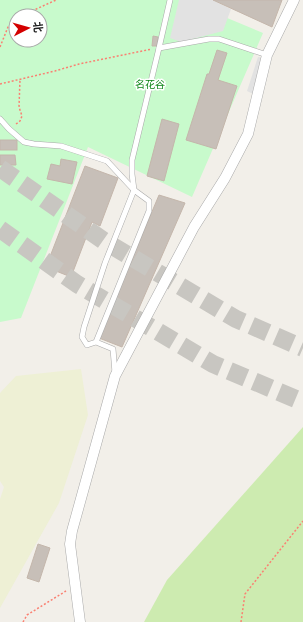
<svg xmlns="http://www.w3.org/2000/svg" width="303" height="622" font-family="Mulish,'Noto Sans SC',sans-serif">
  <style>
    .farmland { fill: #eef0d5 }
    .grass { fill: #cdebb0 }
    .park { fill: #c8facc; fill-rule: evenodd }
    .parking { fill: #e2e2e2 }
    .building { fill: #c7bfb8; stroke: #c4b6ab }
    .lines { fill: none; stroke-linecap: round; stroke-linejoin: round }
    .highway-tunnel { stroke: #c8c6c1; stroke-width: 18; stroke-dasharray: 18 9; stroke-linecap: butt }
    .lane-casing { stroke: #a9a9a9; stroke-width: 6 }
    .street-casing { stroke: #a9a9a9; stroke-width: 11 }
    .path { stroke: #fa8072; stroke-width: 1.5; stroke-dasharray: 2 2; stroke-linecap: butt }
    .lane { stroke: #fff; stroke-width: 5 }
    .street { stroke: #fff; stroke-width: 10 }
    .labels { text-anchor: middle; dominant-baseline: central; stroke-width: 3; stroke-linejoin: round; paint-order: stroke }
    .park-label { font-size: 10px; fill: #0c8416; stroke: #fff }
  </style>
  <rect width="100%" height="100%" fill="#f2efe9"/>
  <polygon class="farmland" points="81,369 88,415 59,503 0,608 0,499 4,487 0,481 0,393 16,376"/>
  <polygon class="grass" points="303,427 303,622 144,622 167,580"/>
  <path class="park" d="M 0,0 L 197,0 L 196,5 L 263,33 L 192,197 L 88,147 L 21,318 L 0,322 ZM 16,16 L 40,16 L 40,40 L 16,40 Z"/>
  <g class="parking">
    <polygon points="179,0 213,0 231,9 223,31 181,42 170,38"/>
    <polygon points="258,57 264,58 255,95 247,91"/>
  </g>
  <g class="building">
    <polygon points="213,0 282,0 272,27"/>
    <polygon points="153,36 158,37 157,46 152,46"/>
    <polygon points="217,50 227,53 218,80 237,86 216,149 186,140 207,74 209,74"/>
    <polygon points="162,119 179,124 164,181 147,176"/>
    <rect x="0" y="140" width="17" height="10"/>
    <polygon points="0,155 15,155 16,165 0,165"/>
    <polygon points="61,159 77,162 72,184 47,179 51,164 60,166"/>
    <polygon points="85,166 118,178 100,226 92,222 71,277 46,267"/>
    <polygon points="159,195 185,203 122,347 99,338"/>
    <polygon points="38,544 50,548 39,582 27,578"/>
  </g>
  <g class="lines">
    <g class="highway-tunnel">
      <polyline points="0,168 104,241 236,319 303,348"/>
      <polyline points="0,229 77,284 213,364 303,402"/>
    </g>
    <g class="lane-casing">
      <g id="lane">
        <polyline points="159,48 170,0"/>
        <polyline points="0,119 9,129 24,142 34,144 61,146 107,161 134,190"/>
        <polyline points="134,190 132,174 132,160 159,48 209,39 219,39 267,55"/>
        <polyline points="96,342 87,345 82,337 84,327 105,263 134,190 149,201 149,211 96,342 113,349 115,373"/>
      </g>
    </g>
    <g class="street-casing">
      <polyline id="street" points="80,622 70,544 72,531 115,376 194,227 225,178 248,134 267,55 294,0"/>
    </g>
    <g class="path">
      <polyline points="21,16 56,0"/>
      <polyline points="0,47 8,27 16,20"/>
      <polyline points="0,84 55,71 79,64 152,49"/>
      <polyline points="16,124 20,121 22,116 19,107 20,79"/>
      <polyline points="23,622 27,615 66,591"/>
      <polyline points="241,622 245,594 303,521"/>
    </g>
    <use href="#lane" class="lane"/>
    <use href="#street" class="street"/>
  </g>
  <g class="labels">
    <g class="park-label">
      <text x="150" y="84">名花谷</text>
    </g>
  </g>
  <g transform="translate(28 28) rotate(84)"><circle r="19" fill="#ffffff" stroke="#a7a7a7"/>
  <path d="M0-3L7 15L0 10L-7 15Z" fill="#d40000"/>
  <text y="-6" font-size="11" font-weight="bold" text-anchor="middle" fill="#222222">北</text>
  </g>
</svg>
